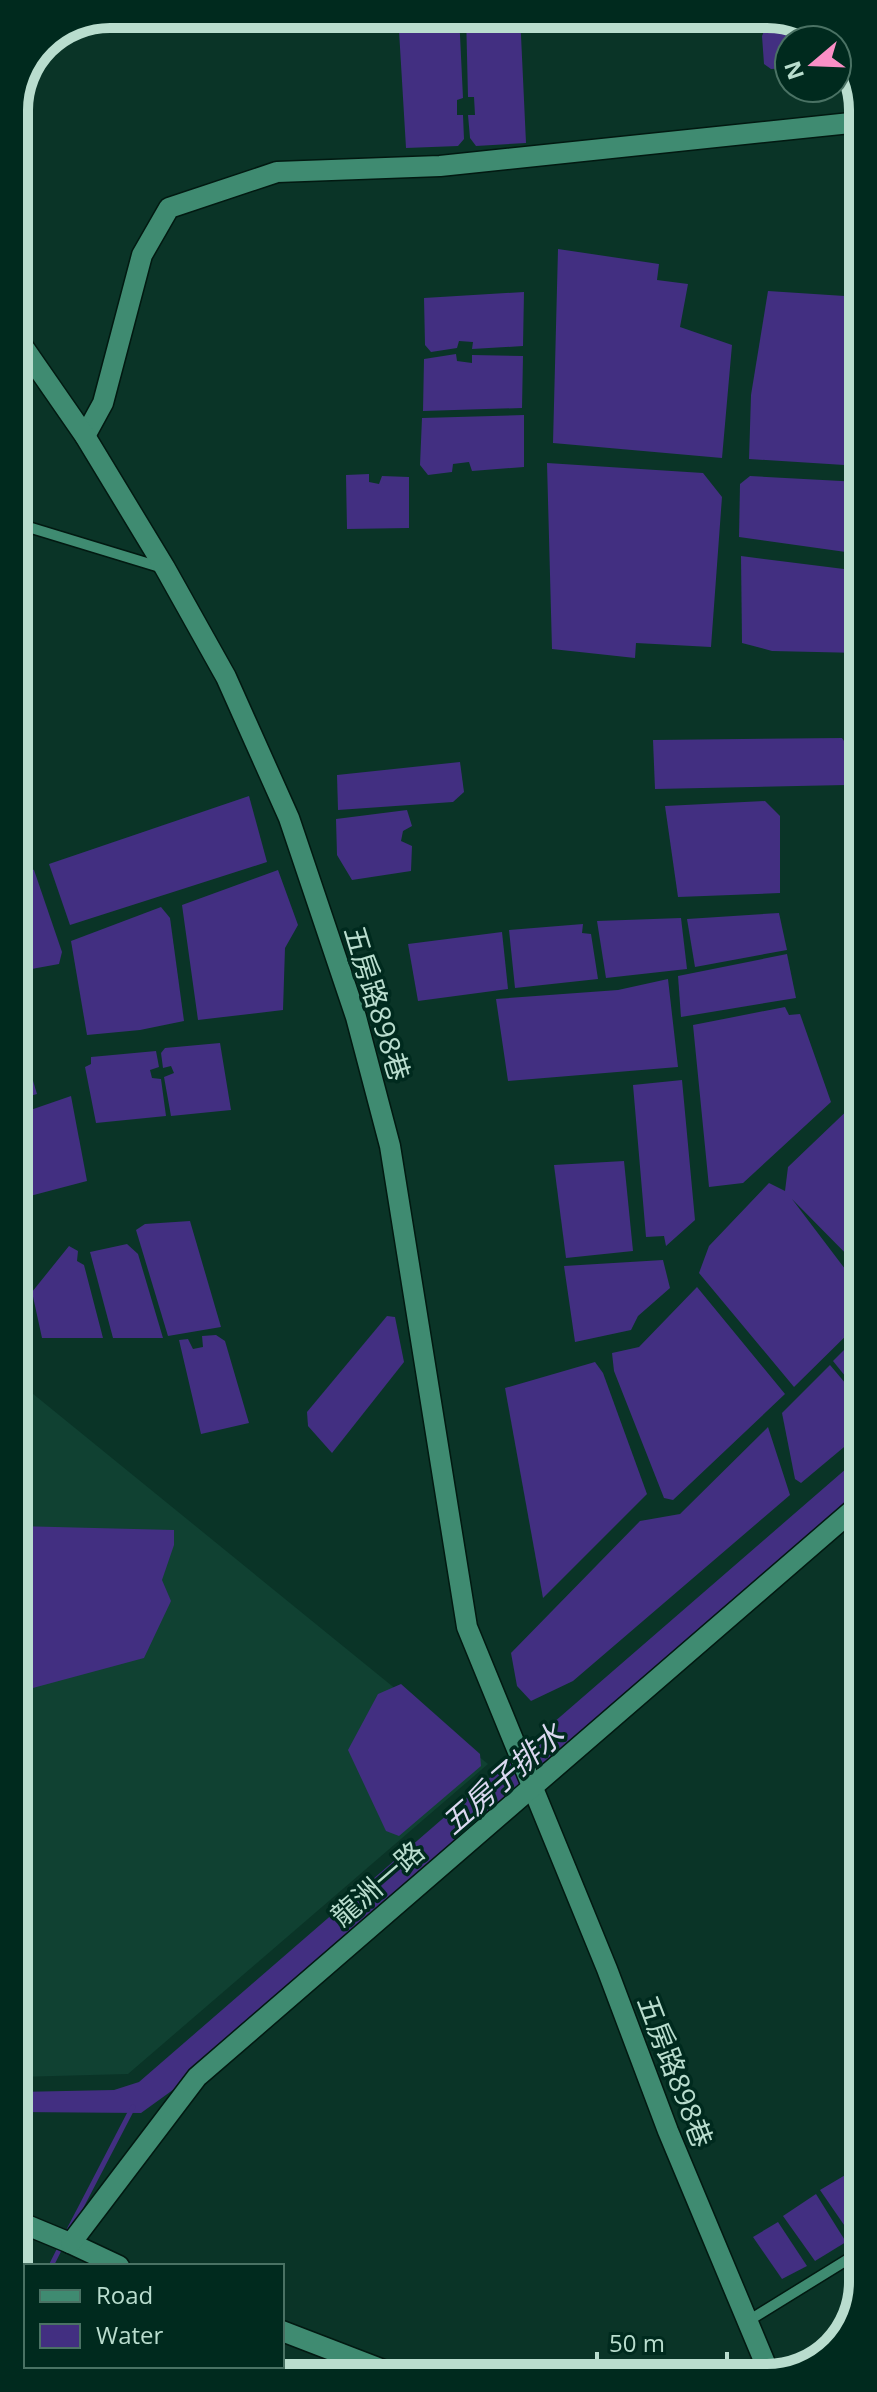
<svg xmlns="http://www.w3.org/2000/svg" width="877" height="2392" font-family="'Open Sans','Noto Sans TC',sans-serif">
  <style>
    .built { fill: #104132 }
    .water { fill: #422f81 }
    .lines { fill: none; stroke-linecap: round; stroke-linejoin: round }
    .stream { stroke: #422f81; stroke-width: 5 }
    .service-casing { stroke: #021911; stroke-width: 13 }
    .minor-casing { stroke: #021911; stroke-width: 23 }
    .tertiary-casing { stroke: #021911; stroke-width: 23 }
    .service { stroke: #3f8b71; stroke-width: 10 }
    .minor { stroke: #3f8b71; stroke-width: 20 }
    .tertiary { stroke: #3f8b71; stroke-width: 20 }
    .labels { text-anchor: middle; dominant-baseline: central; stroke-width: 7; stroke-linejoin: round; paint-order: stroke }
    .street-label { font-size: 28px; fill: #b9ddce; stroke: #002a1e }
    .water-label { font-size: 30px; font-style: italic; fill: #dad8f0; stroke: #002a1e }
    .rim { fill: none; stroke: #b9ddce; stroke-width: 10 }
  </style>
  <rect width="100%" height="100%" fill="#0a3427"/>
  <polygon class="built" points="16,1380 488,1764 128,2074 17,2077"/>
  <g class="water">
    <polygon points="398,14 459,14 463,98 457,100 457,115 463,115 464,139 458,146 406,148"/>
    <polygon points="466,14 520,14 526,143 476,146 470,138 468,115 475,115 474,97 468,97"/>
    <polygon points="685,14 756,14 756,18 737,26 735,21 722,22 720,27 686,28"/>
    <polygon points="802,25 826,34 830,40 789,40 789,68 771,69 764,64 762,36 765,29 781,26 784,33 800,31"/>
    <polygon points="558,249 659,264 657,280 688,284 680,327 732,345 722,458 553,443"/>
    <polygon points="768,291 860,297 860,466 749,459 751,395"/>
    <polygon points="524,292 523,346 472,349 473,342 459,341 457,348 431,352 425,345 424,298"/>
    <polygon points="456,354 457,361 472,363 472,355 523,356 522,408 423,411 424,359"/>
    <polygon points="524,415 524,467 472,471 469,462 453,464 452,472 428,475 420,465 422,418"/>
    <polygon points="547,463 703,473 722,497 711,647 636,643 635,658 552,649"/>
    <polygon points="369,474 369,482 379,484 382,476 409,477 409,528 347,529 346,475"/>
    <polygon points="750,476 860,482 860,554 739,537 740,484"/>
    <polygon points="741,556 860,571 860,653 772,651 742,643"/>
    <polygon points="842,738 850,750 846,785 655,789 653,740"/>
    <polygon points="855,743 861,743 861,784 854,784"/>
    <polygon points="460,762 464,792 453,802 338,810 337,775"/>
    <polygon points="249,796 267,862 70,925 49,864"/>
    <polygon points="765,801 780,816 780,893 678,897 665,806"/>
    <polygon points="407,810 412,826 403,831 401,841 412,846 411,871 352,880 337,855 336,819"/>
    <polygon points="25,866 34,870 62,952 59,964 15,972 15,870"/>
    <polygon points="278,870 298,925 285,948 283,1010 198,1020 182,905"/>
    <polygon points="161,907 170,918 184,1021 140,1030 87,1035 71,941"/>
    <polygon points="779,913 787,950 695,967 687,919"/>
    <polygon points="681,918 687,969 606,978 597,921"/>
    <polygon points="583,924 582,933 591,934 598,979 515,988 509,930"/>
    <polygon points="502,932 508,989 418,1001 408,944"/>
    <polygon points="787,954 796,998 681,1017 678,976"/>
    <polygon points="668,979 678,1067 508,1081 496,999 618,990"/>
    <polygon points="785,1007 789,1015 800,1014 831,1102 743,1183 709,1187 693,1025"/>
    <polygon points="16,1024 37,1094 16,1100"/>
    <polygon points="220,1043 231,1110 171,1116 164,1077 174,1073 171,1066 163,1068 161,1053 165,1048"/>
    <polygon points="156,1051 159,1067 150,1070 152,1078 161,1079 166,1116 96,1123 85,1067 91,1064 91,1057"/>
    <polygon points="682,1080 695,1220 666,1246 664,1236 646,1237 633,1085"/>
    <polygon points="71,1096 87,1181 30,1196 16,1132 16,1115"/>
    <polygon points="857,1101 861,1101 861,1269 792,1199 861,1290 862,1320 794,1387 699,1273 709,1246 769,1183 785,1191 788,1167"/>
    <polygon points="624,1161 633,1251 566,1258 554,1165"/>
    <polygon points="190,1221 221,1327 168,1336 136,1230 145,1224"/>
    <polygon points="127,1244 138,1254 163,1338 113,1338 90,1252"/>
    <polygon points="69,1246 78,1251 77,1261 84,1265 103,1338 42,1338 32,1292"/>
    <polygon points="663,1260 670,1288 638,1316 631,1330 575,1342 564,1266"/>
    <polygon points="697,1287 785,1394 673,1500 664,1498 614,1371 612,1353 639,1347"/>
    <polygon points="387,1316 395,1317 404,1362 332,1453 308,1426 307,1412"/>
    <polygon points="862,1332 862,1397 833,1361"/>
    <polygon points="216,1335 225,1341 249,1423 201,1434 179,1340 188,1339 193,1349 203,1347 202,1336"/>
    <polygon points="595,1362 603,1373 647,1494 543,1598 505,1388"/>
    <polygon points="830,1365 862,1403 862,1432 801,1483 795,1479 782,1413"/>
    <polygon points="768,1427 790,1495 573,1681 531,1701 517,1686 511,1653 640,1521 680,1514"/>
    <polygon points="862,1455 862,1496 195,2074 141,2113 17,2112 17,2092 114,2090 139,2082"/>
    <polygon points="16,1526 174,1530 174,1545 162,1580 171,1601 144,1658 18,1692"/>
    <polygon points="401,1684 480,1754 481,1766 399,1836 386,1831 348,1750 378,1694"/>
    <polygon points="847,2174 863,2199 863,2232 853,2238 820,2190"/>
    <polygon points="816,2194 846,2242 815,2261 783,2216"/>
    <polygon points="778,2222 807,2266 782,2279 753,2237"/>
  </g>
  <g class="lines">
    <g class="stream">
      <polyline points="69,2230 133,2107"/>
      <polyline points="51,2266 61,2246"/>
      <polyline points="24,2318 26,2314"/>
    </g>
    <g class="service-casing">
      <g id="service">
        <polyline points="15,523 163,568"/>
        <polyline points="748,2321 863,2250"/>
      </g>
    </g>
    <g class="minor-casing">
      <g id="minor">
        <polyline points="85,436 103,403 142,255 169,208 277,172 440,166 860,122"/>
        <polyline points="70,2243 119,2266"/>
        <polyline points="282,2331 399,2376"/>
      </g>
    </g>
    <g class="tertiary-casing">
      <g id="tertiary">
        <polyline points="15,335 85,436 165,568 226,677 289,818 356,1017 390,1146 467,1627 607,1969 668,2131 770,2375"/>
        <polyline points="17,2221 70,2243"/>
        <polyline points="71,2243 197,2077 862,1502"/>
      </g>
    </g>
    <use href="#service" class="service"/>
    <use href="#minor" class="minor"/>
    <use href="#tertiary" class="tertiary"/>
  </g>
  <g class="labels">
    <g class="street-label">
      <text transform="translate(378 1003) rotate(73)">五房路898巷</text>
      <text transform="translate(377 1883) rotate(-41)">龍洲一路</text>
      <text transform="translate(676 2071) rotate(69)">五房路898巷</text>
    </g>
    <g class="water-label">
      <text transform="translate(502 1778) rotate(-41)">五房子排水</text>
    </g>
  </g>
  <path d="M0 0H877V2392H0ZM110 28H767A82 82 0 0 1 849 110V2282A82 82 0 0 1 767 2364H110A82 82 0 0 1 28 2282V110A82 82 0 0 1 110 28Z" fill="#002a1e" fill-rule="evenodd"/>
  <path class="rim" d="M110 28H767A82 82 0 0 1 849 110V2282A82 82 0 0 1 767 2364H110A82 82 0 0 1 28 2282V110A82 82 0 0 1 110 28Z"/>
  <rect x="24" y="2264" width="260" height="104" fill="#002a1e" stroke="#4a7264" stroke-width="2"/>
  <rect x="40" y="2290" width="40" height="12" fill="#3f8b71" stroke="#4a7264" stroke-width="2"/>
  <text x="96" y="2304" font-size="24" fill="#b9ddce">Road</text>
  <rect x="40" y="2324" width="40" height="24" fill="#422f81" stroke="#4a7264" stroke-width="2"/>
  <text x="96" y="2344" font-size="24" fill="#b9ddce">Water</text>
  <g transform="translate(813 64) rotate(251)"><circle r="38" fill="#002a1e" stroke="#4a7264" stroke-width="2"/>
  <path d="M0-6L14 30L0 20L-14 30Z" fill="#fa8fc6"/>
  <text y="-12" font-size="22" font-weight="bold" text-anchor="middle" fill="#b9ddce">N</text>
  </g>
  <path d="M597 2352v12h130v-12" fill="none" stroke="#b9ddce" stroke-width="4"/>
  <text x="609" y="2352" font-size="24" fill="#b9ddce" stroke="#002a1e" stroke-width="6" paint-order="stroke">50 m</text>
</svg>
